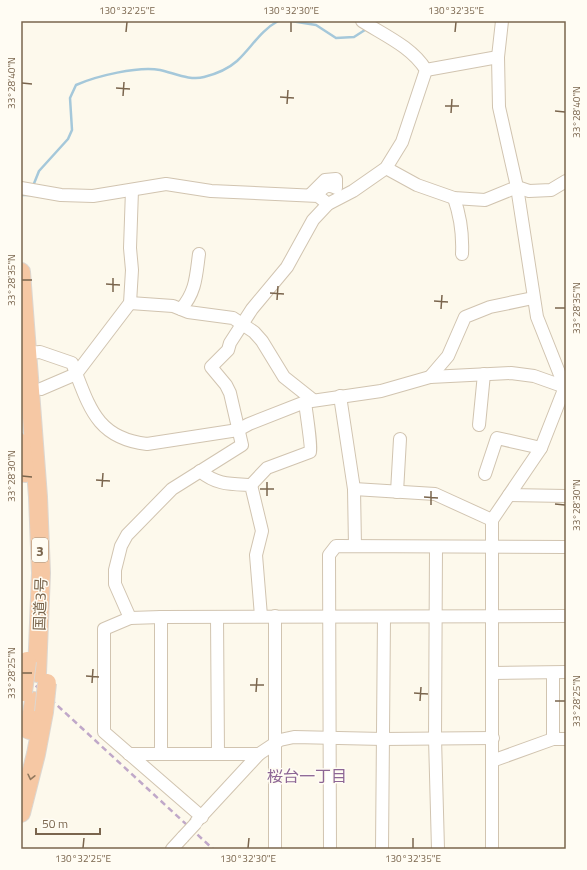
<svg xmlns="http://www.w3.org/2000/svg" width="587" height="870" font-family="'Titillium Web','Noto Sans JP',sans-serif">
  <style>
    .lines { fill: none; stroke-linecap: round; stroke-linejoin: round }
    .stream { stroke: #a5c8da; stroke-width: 2.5 }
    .minor-casing { stroke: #d1c4b0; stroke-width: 14 }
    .highway-casing { stroke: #dcd7d1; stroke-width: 20 }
    .minor { stroke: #fff; stroke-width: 12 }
    .highway { stroke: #f6c8a4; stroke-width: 18 }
    .rail { stroke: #c0a8c9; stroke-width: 2.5; stroke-dasharray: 6 4; stroke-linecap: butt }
    .minor-bridge-casing { stroke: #d1c4b0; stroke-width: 14; stroke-linecap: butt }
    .highway-bridge-casing { stroke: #dcd7d1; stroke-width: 20; stroke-linecap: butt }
    .minor-bridge { stroke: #fff; stroke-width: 12 }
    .highway-bridge { stroke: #f6c8a4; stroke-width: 18 }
    .oneway { stroke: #93795e }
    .ticks { fill: none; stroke: #7a654d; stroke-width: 1.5 }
    .labels { text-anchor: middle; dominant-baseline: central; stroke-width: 3; stroke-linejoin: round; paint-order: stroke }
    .shield { fill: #fffcf3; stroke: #a2927f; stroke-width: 1 }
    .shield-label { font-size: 14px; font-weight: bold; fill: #7a654d }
    .street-label { font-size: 15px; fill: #7a654d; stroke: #fffcf3 }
    .neighbourhood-label { font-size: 16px; fill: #8d6695; stroke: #fffcf3 }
    .neatline { fill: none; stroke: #7a654d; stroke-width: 1.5 }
    .ticks-label { font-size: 10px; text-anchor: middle; fill: #7a654d }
  </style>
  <rect width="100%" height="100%" fill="#fdf9ec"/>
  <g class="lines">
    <g class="stream">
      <polyline points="291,21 316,25 336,38 354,37 368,28"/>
      <path d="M 33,186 L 39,171 L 68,139 L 72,130 L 70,98 L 76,85 C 96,76 138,66 160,70 C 174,73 190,81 204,77 C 216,74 228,69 237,61 C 252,47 260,31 278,21"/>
      <polyline points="21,195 30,195"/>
    </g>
    <g class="minor-casing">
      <g id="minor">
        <polyline points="502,21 498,57 499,107 517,187 537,317 566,390"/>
        <polyline points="426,70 498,57"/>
        <polyline points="386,168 417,185 454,198 485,200 517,187 529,191 551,190 566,181"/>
        <polyline points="21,188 61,195 93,196 166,184 211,191 318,196 328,204"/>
        <path d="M 310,195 L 325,180 L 336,179 L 336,188 C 326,183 323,188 316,195"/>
        <path d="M 454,198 C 461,218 463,234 462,254"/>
        <polyline points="130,303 173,306 188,312 233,318 254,332 262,341 284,377 313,400"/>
        <path d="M 181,309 C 196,292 196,276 199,254"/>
        <path d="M 28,353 L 40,352 L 72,363 C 89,405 95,438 147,444 L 238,430 L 249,424 L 305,402 L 381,391 L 430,377 L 511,373 L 534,376 L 565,387 L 541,448 L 492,520 L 492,849"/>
        <polyline points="430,377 448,356 465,317 490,307 533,298"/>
        <polyline points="41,389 76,374 130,303 132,270 130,248 132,190"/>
        <polyline points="340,396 354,489 355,546"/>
        <polyline points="479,425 484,374"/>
        <path d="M 200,471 C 217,485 230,484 251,485 L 262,531 L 256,555 L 261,616"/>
        <polyline points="485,474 497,438 541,448"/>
        <path d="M 251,485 L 267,468 L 310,452 C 312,448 306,411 305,402"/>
        <polyline points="354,489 435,494 492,520"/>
        <polyline points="397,492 400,439"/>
        <polyline points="509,495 566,496"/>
        <polyline points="436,547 435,738 438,849"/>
        <polyline points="275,616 275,849"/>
        <polyline points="161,617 161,753"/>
        <polyline points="217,617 218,754"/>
        <path d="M 130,618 L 115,584 L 115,570 L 121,546 L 127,535 L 172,489 L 242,445 L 230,393 L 226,385 L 211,367 L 228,350 L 230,343 L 252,309 L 287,267 L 313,220 L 328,204 L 353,191 L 386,168 L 402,142 L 426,70 C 412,47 384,35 362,21"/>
        <polyline points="493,673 566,672"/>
        <polyline points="553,673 553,739"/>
        <polyline points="129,754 259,754"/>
        <polyline points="492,761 553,739 566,739"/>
        <polyline points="202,817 104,732 104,629 130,618 161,617 566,616"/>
        <polyline points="196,822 259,754 280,740 294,737 383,739 493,738"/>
        <polyline points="172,849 183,837"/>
        <polyline points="330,849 329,555 336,546 566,547"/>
        <polyline points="382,849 384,617"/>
      </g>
    </g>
    <g class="highway-casing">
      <g id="highway">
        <polyline points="21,272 38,497 41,573 37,673"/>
        <polyline points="21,443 25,473"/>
        <polyline points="29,730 34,701"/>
        <polyline points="21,813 36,754 44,712"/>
      </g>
    </g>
    <use href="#minor" class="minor"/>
    <use href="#highway" class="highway"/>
    <polyline class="rail" points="21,672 213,849"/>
    <g class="minor-bridge-casing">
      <polyline id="minor-bridge" points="183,837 196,823"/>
    </g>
    <g class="highway-bridge-casing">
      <g id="highway-bridge">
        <polyline points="23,692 27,661"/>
        <polyline points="44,712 47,683"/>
      </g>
    </g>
    <use href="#minor-bridge" class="minor-bridge"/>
    <use href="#highway-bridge" class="highway-bridge"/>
  </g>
  <defs><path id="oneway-chevron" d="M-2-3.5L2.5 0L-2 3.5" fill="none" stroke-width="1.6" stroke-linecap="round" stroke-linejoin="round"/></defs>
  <use class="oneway" href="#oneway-chevron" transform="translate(31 777) rotate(103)"/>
  <path class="ticks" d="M 126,32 L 127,22M 291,32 L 291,22M 455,32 L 456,22M 22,83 L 32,84M 116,88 L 130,89M 123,96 L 124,82M 280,97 L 294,98M 287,104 L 288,90M 445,106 L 459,106M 555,111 L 565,112M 451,113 L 452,99M 22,280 L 32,280M 106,284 L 120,285M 113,292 L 113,278M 270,293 L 284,294M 277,300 L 278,286M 434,301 L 448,302M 555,308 L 565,308M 441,309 L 442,295M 22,476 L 32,477M 96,480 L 110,481M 102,487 L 103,473M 260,489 L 274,489M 267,496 L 267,482M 424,497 L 438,498M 555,504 L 565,505M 431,505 L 431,491M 22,673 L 32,673M 86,676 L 99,677M 92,683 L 93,669M 250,685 L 264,685M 256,692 L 257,678M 414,693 L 428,694M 420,701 L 421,687M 555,701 L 565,701M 83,848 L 84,838M 248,848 L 249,838M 413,848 L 413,838"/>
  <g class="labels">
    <rect class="shield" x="32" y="538" width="16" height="24" rx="3"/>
    <g class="shield-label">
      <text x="40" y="550">3</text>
    </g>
    <g class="street-label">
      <text transform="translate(40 604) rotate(-88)">国道3号</text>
    </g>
    <g class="neighbourhood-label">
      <text x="307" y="776">桜台一丁目</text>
    </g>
  </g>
  <rect width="587" height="870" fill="none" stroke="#fffcf3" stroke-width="44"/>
  <path d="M36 828v6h64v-6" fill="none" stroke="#7a654d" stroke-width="2"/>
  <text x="42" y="828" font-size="12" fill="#7a654d" stroke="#fffcf3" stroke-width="3" paint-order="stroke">50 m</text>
  <rect x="22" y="22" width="543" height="826" class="neatline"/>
  <g class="ticks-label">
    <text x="127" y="14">130°32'25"E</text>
    <text x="291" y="14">130°32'30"E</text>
    <text x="456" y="14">130°32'35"E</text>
    <text transform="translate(11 83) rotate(-90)" y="4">33°28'40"N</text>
    <text transform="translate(576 112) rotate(-90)" y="4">33°28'40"N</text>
    <text transform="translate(11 280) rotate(-90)" y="4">33°28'35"N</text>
    <text transform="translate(576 308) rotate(-90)" y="4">33°28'35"N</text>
    <text transform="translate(11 476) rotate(-90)" y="4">33°28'30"N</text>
    <text transform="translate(576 505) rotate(-90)" y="4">33°28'30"N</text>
    <text transform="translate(11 673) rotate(-90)" y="4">33°28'25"N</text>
    <text transform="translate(576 701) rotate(-90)" y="4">33°28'25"N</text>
    <text x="83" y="862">130°32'25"E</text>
    <text x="248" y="862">130°32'30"E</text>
    <text x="413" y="862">130°32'35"E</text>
  </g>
</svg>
